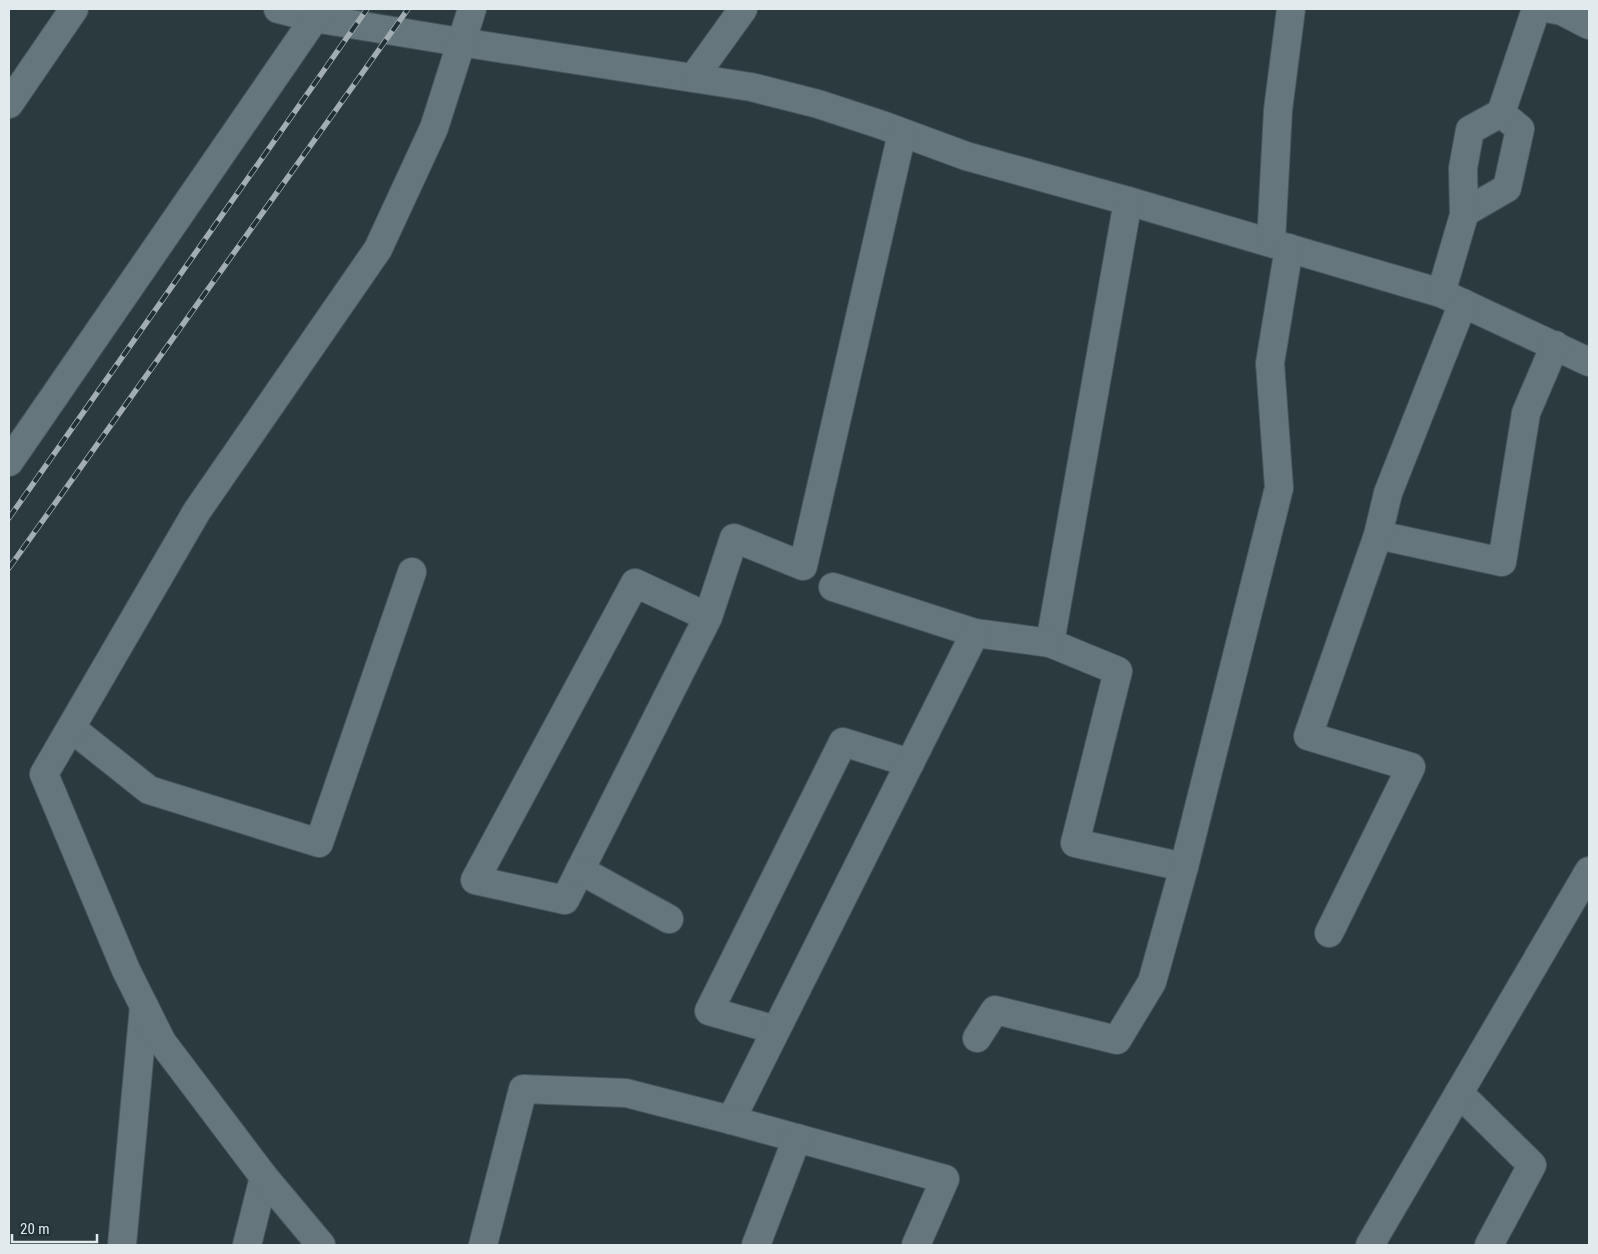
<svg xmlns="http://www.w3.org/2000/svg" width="1598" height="1254" font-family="'Roboto Condensed',sans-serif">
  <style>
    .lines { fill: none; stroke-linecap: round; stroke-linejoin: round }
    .minor-casing { stroke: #48565a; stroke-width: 30 }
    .minor { stroke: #65767c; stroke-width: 28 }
    .rail-casing { stroke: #a2aeb1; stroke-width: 5.5 }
    .rail { stroke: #203035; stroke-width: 4; stroke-dasharray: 11; stroke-linecap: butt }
  </style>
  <rect width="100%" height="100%" fill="#2a3a3f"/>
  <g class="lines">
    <g class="minor-casing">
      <g id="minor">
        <polyline points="278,9 314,18 460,42 751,87 818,104 882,125 966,156 1128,201 1441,293 1589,362"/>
        <polyline points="1551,9 1562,11 1589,25"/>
        <polyline points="694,77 743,9"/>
        <polyline points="9,104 74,9"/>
        <polyline points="1128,201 1050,643 1118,671 1075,843 1184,867"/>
        <polyline points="1464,215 1469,210 1507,188 1520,129 1501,113"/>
        <polyline points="1271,242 1278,110 1291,9"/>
        <polyline points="1441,293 1464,215 1463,168 1470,130 1501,113 1536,9"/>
        <polyline points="9,462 321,9"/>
        <polyline points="1378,535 1502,562 1526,413 1555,345"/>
        <polyline points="833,587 975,633 1050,643"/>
        <polyline points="708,617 635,583 475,880 565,900 708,617 734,538 803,566 902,133"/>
        <polyline points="71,728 149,790 319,843 412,572"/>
        <polyline points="580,870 669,919"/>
        <polyline points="1329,933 1411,767 1308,736 1378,535 1388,493 1463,303"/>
        <polyline points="776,1030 709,1011 843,742 910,763"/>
        <polyline points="977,1038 995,1010 1117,1040 1152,982 1184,867 1279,488 1270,363 1289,248"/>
        <polyline points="1459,1093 1532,1165 1489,1245"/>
        <polyline points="731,1120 975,633"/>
        <polyline points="122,1245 144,1006"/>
        <polyline points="247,1245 264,1177"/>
        <polyline points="321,1245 264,1177 162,1042 126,970 44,774 197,511 378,249 434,128 472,9"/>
        <polyline points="483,1245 523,1089 626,1093 731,1120 945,1179 916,1245"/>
        <polyline points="756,1245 797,1138"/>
        <polyline points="1370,1245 1589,871"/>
      </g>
    </g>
    <use href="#minor" class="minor"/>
    <g class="rail-casing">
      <g id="rail">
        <polyline points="9,518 367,9"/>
        <polyline points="9,568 408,9"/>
      </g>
    </g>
    <use href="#rail" class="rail"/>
  </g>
  <rect width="1598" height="1254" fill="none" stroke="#e1ebee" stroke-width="20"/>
  <path d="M12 1234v8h85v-8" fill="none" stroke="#e1ebee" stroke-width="2.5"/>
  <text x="20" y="1234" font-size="15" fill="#e1ebee" stroke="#203035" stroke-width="4" paint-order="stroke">20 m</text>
</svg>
